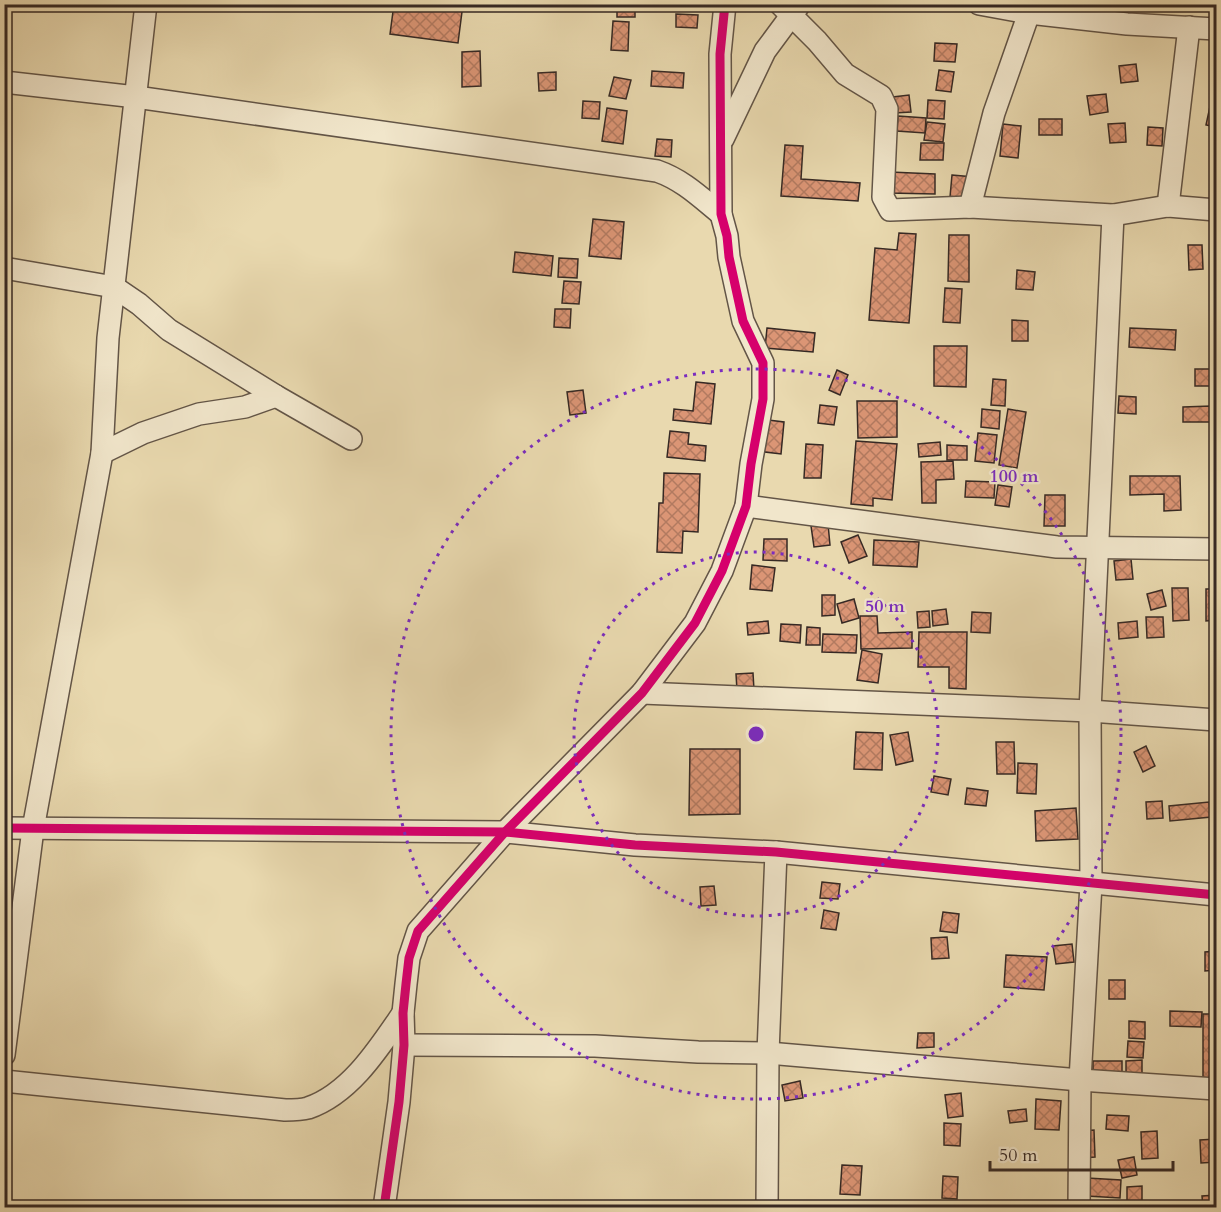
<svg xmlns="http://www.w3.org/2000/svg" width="1221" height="1212" font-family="Cardo,serif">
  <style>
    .building { fill: url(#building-cross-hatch); stroke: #362924; stroke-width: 1.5 }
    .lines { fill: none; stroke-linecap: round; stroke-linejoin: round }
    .street-casing { stroke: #635547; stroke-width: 24 }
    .street { stroke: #f1e6cb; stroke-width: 21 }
    .cycleway-casing { stroke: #f1e6cb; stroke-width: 13 }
    .cycleway { stroke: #d6006c; stroke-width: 9 }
    .ring { fill: none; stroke: #7b2cbf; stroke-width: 3; stroke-dasharray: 3 6 }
    .centre { fill: #7b2cbf; stroke: #f1e6cb; stroke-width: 3 }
    .ring-label { font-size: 18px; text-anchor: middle; font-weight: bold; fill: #7b2cbf; stroke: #f1e6cb; stroke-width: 4.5; stroke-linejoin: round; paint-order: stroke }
  </style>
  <defs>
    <pattern id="building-cross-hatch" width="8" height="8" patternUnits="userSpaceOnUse" patternTransform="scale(1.5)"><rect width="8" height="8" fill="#db9575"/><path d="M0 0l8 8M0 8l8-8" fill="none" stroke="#b27a60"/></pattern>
  </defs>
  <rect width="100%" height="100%" fill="#e9d9af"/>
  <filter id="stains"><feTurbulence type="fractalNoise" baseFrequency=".00333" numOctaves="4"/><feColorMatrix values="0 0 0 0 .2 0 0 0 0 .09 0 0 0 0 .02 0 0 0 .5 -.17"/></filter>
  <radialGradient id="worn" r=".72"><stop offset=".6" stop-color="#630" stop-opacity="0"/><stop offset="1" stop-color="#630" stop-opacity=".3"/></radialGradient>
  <g class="building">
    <polygon points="394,4 463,4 458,43 390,34"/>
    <rect x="617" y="4" width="18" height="13"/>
    <polygon points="676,14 698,15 697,28 676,27"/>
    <polygon points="613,21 629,22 628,51 611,50"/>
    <polygon points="935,43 957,44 955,62 934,61"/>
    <polygon points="480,51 481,86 462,87 462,52"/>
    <polygon points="1136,64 1138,81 1121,83 1119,66"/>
    <polygon points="939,70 954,72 951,92 936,90"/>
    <polygon points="652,71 684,73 683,88 651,86"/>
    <polygon points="556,72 556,90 539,91 538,73"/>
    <polygon points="614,77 631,80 626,99 609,96"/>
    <polygon points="1216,79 1216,127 1206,125"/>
    <polygon points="1106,94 1108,112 1090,115 1087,96"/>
    <polygon points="909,95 911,112 894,113 893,97"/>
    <polygon points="928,100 945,101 944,119 927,118"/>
    <polygon points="583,101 600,102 599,119 582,118"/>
    <polygon points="607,108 627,111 623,144 602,141"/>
    <polygon points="898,116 926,118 925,133 897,131"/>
    <rect x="1039" y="119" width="23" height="16"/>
    <polygon points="927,122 945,124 943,142 924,140"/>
    <polygon points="1125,123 1126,142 1110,143 1108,124"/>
    <polygon points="1003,124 1021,126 1018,158 1000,156"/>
    <polygon points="1148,127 1163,128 1162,146 1147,145"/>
    <polygon points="657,139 672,140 671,157 655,156"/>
    <polygon points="921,143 944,143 943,160 920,160"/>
    <polygon points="785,145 803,146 801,179 860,183 858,201 781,196"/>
    <polygon points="890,172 935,174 935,194 889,193"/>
    <polygon points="952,175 985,178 983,200 950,197"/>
    <polygon points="593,219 624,222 621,259 589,256"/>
    <polygon points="899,233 916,234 909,323 869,320 875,248 897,250"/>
    <polygon points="949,235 969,235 969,282 948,281"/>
    <polygon points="1188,245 1202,245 1203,269 1189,270"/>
    <polygon points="515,252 553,256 551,276 513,272"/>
    <polygon points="559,258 578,259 577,278 558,277"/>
    <polygon points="1017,270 1035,272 1033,290 1016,289"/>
    <polygon points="564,281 581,282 579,304 562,303"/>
    <polygon points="945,288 962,289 960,323 943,322"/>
    <polygon points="555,309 571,309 570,328 554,327"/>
    <polygon points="1012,320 1028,321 1028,341 1012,341"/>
    <polygon points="767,328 815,333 813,352 765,348"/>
    <polygon points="1130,328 1176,330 1175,350 1129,347"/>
    <polygon points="934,346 967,346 966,387 934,386"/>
    <rect x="1195" y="369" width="16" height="17"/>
    <polygon points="837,370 848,375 840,395 829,390"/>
    <polygon points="993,379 1006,380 1005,406 991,405"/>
    <polygon points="696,382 715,384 711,424 673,420 674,409 693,411"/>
    <polygon points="583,390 586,413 570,415 567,392"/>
    <polygon points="1119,396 1136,397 1136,414 1118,413"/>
    <polygon points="857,401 897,401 897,437 858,438"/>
    <polygon points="820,405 837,407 834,425 818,423"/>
    <polygon points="1211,406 1211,422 1183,422 1183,407"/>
    <polygon points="982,409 1000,411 999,429 981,427"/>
    <polygon points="1008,409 1026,412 1017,468 999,465"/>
    <polygon points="753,418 784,422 781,454 749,450"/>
    <polygon points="670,431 689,433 688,444 706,446 705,461 667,457"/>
    <polygon points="978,433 997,435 994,463 975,461"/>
    <polygon points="856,441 897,444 892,500 873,498 873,506 851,504"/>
    <polygon points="940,442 941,455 919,457 918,444"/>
    <polygon points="806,444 823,445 821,478 804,478"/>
    <polygon points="947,445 967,446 967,460 947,460"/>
    <polygon points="953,461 954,479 936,480 936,503 922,503 921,462"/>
    <polygon points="664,473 700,474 698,532 683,531 682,553 657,552 659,503 663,503"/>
    <polygon points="1130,476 1180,476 1181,510 1164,511 1164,494 1130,495"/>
    <polygon points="1210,479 1216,479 1216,497 1211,497"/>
    <polygon points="966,481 995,482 994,498 965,497"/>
    <polygon points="998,485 1012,487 1009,507 995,505"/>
    <polygon points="1045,495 1065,495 1065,526 1044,526"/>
    <polygon points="828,524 830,545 814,547 811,526"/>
    <polygon points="858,535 867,556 849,563 841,542"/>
    <polygon points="764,539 787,539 787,561 763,560"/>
    <polygon points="874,540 919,542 917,567 873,565"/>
    <polygon points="1131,559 1133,579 1116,580 1114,561"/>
    <polygon points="752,565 775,568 772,591 750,589"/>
    <polygon points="1172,588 1188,588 1189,620 1173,621"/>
    <polygon points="1206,589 1216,589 1216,620 1206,621"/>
    <polygon points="1162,590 1166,606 1151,610 1147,594"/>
    <polygon points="822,595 835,595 835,615 822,616"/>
    <polygon points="854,599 859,618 842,623 837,604"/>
    <polygon points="946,609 948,624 933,626 932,611"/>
    <polygon points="929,611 930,627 918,628 917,612"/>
    <polygon points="972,612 991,613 990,633 971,632"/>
    <polygon points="860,616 877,616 878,633 912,632 912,648 861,649"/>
    <polygon points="1146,617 1163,617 1164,637 1147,638"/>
    <polygon points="768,621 769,633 748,635 747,623"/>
    <polygon points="1137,621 1138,637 1119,639 1118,623"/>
    <polygon points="781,624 801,625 800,643 780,641"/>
    <polygon points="807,627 820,628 820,645 806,645"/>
    <polygon points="919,632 967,632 966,689 949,688 949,667 918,667"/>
    <polygon points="823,634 857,635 856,653 822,652"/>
    <polygon points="862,650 882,654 878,683 857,680"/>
    <polygon points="753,673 754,690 737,690 736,674"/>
    <polygon points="856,732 883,733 882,770 854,769"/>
    <polygon points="908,732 913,761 896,765 890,735"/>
    <polygon points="996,742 1014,742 1015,774 997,774"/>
    <polygon points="1146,746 1155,766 1143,772 1134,752"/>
    <polygon points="690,749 740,749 740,814 689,815"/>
    <polygon points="1018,763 1037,764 1036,794 1017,793"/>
    <polygon points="934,776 951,779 948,795 931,792"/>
    <polygon points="967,788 988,791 986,806 965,804"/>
    <polygon points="1162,801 1163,818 1147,819 1146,802"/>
    <polygon points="1209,802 1211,817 1170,821 1169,806"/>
    <polygon points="1076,808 1078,839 1036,841 1035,811"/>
    <polygon points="822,882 840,884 838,899 820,898"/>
    <polygon points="714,886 716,905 701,906 700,887"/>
    <polygon points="824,910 839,913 836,930 821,928"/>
    <polygon points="943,912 959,914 957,933 940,931"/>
    <polygon points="947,937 949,958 932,959 931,938"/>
    <polygon points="1072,944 1074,962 1056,964 1053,946"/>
    <polygon points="1216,951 1216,970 1205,971 1205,952"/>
    <polygon points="1006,955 1047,957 1044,990 1004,987"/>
    <rect x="1109" y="980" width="16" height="19"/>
    <polygon points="1170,1011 1202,1012 1201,1027 1170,1026"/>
    <rect x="1203" y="1014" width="13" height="74"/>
    <polygon points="1129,1021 1145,1022 1145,1039 1129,1038"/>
    <polygon points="918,1033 934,1033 934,1047 917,1048"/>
    <polygon points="1128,1041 1144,1042 1143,1058 1127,1057"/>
    <polygon points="1142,1060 1142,1076 1126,1077 1126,1061"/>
    <polygon points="1093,1061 1122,1061 1122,1075 1093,1074"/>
    <polygon points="800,1081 803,1098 785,1101 782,1085"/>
    <polygon points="961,1093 963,1116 948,1118 945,1095"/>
    <polygon points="1036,1099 1061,1101 1059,1130 1035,1129"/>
    <polygon points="1026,1109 1027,1121 1010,1123 1008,1111"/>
    <polygon points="1107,1115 1129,1116 1128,1131 1106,1129"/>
    <polygon points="944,1123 961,1124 960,1146 944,1145"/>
    <polygon points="1094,1130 1095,1157 1081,1158 1080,1131"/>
    <polygon points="1157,1131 1158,1158 1142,1159 1141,1132"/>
    <polygon points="1216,1139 1216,1162 1201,1163 1200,1140"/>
    <polygon points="1134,1157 1137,1175 1122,1178 1118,1160"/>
    <polygon points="842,1165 862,1166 860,1195 840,1194"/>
    <polygon points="943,1176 958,1177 957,1199 942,1198"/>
    <polygon points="1087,1178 1121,1180 1120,1198 1087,1196"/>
    <polygon points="1142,1186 1142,1208 1127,1208 1127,1187"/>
    <polygon points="1216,1195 1216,1208 1203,1208 1202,1196"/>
  </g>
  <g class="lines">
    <g class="street-casing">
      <g id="street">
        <polyline points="780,4 817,41 845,74 881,96 887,109 883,197 890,210 970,207 1113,215 1168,206 1216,210"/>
        <polyline points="979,4 1029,13 1127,24 1216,29"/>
        <path d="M 4,82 L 136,97 L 657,171 C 683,180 700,197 721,214"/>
        <polyline points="723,139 765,51 799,5"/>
        <polyline points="1168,206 1189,27"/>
        <polyline points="970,207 994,113 1029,13"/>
        <polyline points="4,268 114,287 139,304 169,330 276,396 351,439"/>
        <polyline points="102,453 143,433 199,414 245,407 276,396"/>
        <polyline points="746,506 1057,547 1216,549"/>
        <polyline points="642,693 1090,711 1216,720"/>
        <polyline points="4,828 505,832 635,845 776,852 1216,895"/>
        <polyline points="404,1045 595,1046 698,1052 768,1053 1080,1080 1216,1089"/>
        <polyline points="4,1055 33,829 102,453 108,338 146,4"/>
        <path d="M 4,1081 L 285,1110 C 292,1110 301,1110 308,1108 C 350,1094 379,1048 403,1013"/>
        <polyline points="384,1208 399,1102 404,1045 403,1013 406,984 409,958 418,931 505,832 642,693 695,623 722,571 746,506 751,464 763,399 763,363 743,321 729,257 727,236 721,214 720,54 725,4"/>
        <polyline points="767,1208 768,1053 776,852"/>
        <polyline points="1079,1208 1080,1080 1091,884 1090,711 1113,215"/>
      </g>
    </g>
    <use href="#street" class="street"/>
    <g class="cycleway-casing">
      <g id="cycleway">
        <polyline points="4,828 505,832 635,845 776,852 1216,895"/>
        <polyline points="384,1208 399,1102 404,1045 403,1013 406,984 409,958 418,931 505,832 642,693 695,623 722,571 746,506 751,464 763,399 763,363 743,321 729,257 727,236 721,214 720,54 725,4"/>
      </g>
    </g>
    <use href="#cycleway" class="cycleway"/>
  </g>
  <g class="ring">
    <circle cx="756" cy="734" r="182"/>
    <circle cx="756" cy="734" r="365"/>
  </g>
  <circle cx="756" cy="734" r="9" class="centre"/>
  <g class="ring-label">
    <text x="1014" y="482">100 m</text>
    <text x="885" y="612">50 m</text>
  </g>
  <rect width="1221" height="1212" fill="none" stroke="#e9d9af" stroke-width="24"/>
  <rect x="6" y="6" width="1209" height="1200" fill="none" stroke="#362924" stroke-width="3"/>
  <rect x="12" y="12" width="1197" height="1188" fill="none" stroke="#362924" stroke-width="1.5"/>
  <path d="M990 1161v9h183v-9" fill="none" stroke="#362924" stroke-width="3"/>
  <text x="999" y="1161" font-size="18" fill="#362924" stroke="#f1e6cb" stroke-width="4.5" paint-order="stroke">50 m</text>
  <rect width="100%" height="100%" filter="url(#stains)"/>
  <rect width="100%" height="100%" fill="url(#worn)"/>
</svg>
